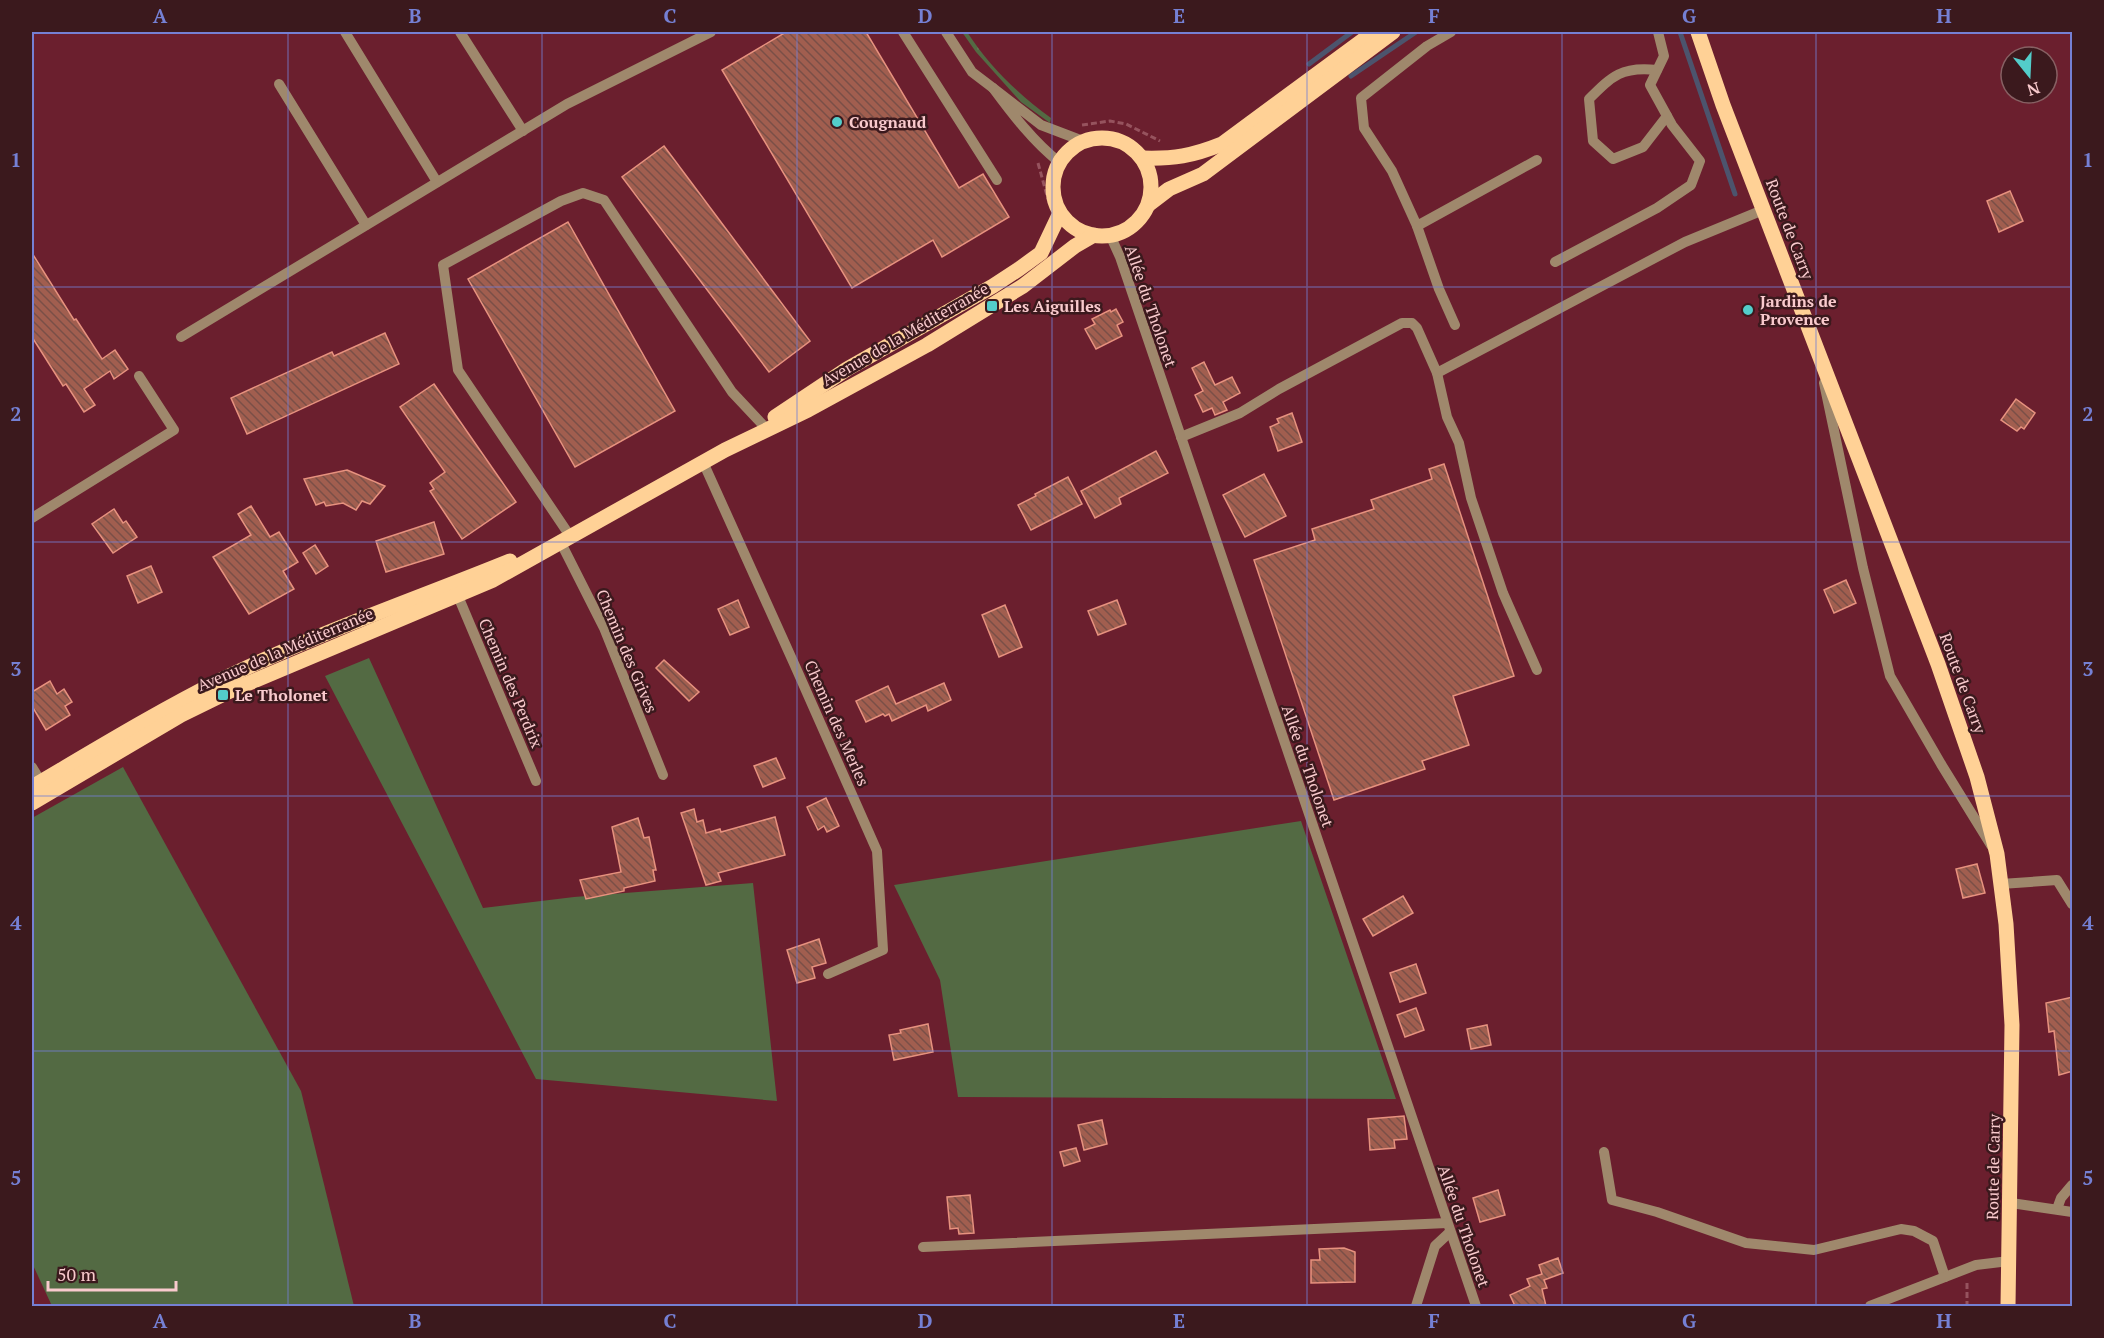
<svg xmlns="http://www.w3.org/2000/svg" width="2104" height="1338" font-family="'PT Serif',serif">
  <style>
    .grass { fill: #536a43 }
    .forest { fill: url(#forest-crowns) }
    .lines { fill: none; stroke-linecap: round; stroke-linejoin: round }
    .stream { stroke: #4c546d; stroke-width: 5 }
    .building { fill: url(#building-back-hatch); stroke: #e7927f; stroke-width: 1.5 }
    .path { stroke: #96535e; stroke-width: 3; stroke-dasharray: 6 3; stroke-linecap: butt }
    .minor { stroke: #9f886c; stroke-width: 10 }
    .major { stroke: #ffd196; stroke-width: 15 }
    .grid { fill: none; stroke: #7580d4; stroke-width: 1.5; stroke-opacity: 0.55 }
    .poi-dot { fill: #53cdca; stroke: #3b191d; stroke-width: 2 }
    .labels { text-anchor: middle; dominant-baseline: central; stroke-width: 5; stroke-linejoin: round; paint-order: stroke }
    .poi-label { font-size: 16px; font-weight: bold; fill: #f9cacd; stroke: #3b191d; text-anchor: start }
    .street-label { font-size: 16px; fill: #f9cacd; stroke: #3b191d }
    .neatline { fill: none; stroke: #7580d4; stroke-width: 2 }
    .grid-label { font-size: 20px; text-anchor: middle; font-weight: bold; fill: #7580d4 }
  </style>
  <defs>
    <pattern id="forest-crowns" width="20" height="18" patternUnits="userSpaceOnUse" patternTransform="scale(1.5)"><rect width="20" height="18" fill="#536a43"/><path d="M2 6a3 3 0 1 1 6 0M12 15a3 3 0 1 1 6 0" fill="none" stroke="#6c7e5d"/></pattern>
    <pattern id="building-back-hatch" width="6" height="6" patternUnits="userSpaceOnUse" patternTransform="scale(1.5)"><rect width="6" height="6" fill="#a15e4f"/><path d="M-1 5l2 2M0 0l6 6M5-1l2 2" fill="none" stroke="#7a4f47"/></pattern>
  </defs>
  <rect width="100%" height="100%" fill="#6b1f2e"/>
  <g class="grass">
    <polygon points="369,658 483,908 574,897 753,883 777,1101 536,1079 325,676"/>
    <polygon points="123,767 301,1091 354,1306 52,1306 32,1263 32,818"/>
    <polygon points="1301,821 1396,1099 958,1097 940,980 894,885"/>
  </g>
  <path class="forest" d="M 962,32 L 967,32 C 990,67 1018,94 1051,118 L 1050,123 L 1021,102 L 976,52 Z"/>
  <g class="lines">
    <g class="stream">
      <polyline points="1680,32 1735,194"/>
      <polyline points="1309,64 1352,32"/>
      <polyline points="1351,76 1416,32"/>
    </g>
  </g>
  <g class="building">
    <polygon points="786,32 866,32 959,188 983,174 1009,217 942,257 933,240 852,288 722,70"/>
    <polygon points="664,146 810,341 769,372 622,177"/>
    <polygon points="2010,191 2023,221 1999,232 1987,201"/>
    <polygon points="568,222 675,411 575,467 468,279"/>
    <polygon points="32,253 74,320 76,319 102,359 115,350 128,369 114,379 110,371 84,389 95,405 84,412 66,384 63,386 32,337"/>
    <polygon points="1116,309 1123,322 1117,325 1122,336 1096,349 1085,329 1095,324 1092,319 1110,310 1111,312"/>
    <polygon points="385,333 399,364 247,434 231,398 332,352 334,356"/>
    <polygon points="1204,362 1215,385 1232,377 1240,393 1223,402 1227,410 1215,415 1212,408 1203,412 1195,395 1203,391 1192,368"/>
    <polygon points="434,384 516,502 462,539 430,491 434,489 430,483 445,472 400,407"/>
    <polygon points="2016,399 2035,413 2024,429 2021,427 2017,431 2001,420"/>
    <polygon points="1292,413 1302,442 1278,451 1270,427 1279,423 1277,419"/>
    <polygon points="1156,451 1168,473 1119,498 1121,504 1095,518 1081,491"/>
    <polygon points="1444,464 1514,676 1453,696 1469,745 1422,761 1425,769 1334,800 1254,560 1315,540 1312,529 1374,509 1371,500 1432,479 1429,469"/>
    <polygon points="347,470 385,486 370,504 362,501 356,510 343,503 326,506 324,502 316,505 304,479"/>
    <polygon points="1264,474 1286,516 1245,537 1223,495"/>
    <polygon points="1068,477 1082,504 1031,530 1018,505 1036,496 1035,494"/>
    <polygon points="251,506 270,537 279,532 298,562 283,571 294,589 249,614 213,557 251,535 238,514"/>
    <polygon points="114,509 123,523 126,521 137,537 113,553 92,524"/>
    <polygon points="434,522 444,554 386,572 376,541"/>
    <polygon points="315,545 328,566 316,574 303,553"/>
    <polygon points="151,566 162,592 138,603 127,576"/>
    <polygon points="1846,580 1856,603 1834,613 1824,590"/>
    <polygon points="738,600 749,627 730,635 718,609"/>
    <polygon points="1117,600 1126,624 1098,635 1088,611"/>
    <polygon points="1005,605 1022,647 999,657 982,615"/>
    <polygon points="664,660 699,692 689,701 656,668"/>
    <polygon points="50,681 57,694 64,689 72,702 65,706 70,715 46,730 32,706 32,692"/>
    <polygon points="944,683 951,700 928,711 926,705 892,721 889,714 885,716 883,714 866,722 856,701 888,686 896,704"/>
    <polygon points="776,758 785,778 763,787 754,766"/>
    <polygon points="826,798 839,826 827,832 824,826 818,830 807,807"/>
    <polygon points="694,809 697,822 703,820 706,833 720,829 721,832 775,817 785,855 718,873 721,881 706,885 681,813"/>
    <polygon points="638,818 644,838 649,837 656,870 653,870 655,881 624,888 624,891 586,899 580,880 621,872 612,827"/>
    <polygon points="1977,864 1985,893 1963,898 1956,869"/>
    <polygon points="1403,896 1413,913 1373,936 1363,919"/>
    <polygon points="819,939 826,963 812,967 815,978 797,983 787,950"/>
    <polygon points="1416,964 1426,993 1400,1002 1390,973"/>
    <polygon points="2073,997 2073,1071 2059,1075 2054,1031 2049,1032 2046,1003"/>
    <polygon points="1416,1008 1424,1030 1405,1037 1397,1015"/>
    <polygon points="928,1024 933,1052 894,1060 889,1035 901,1033 900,1030"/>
    <polygon points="1487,1025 1491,1045 1471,1049 1467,1029"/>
    <polygon points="1404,1116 1407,1139 1394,1140 1395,1148 1370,1150 1368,1119"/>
    <polygon points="1102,1120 1107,1144 1084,1150 1078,1125"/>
    <polygon points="1076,1148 1080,1161 1064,1166 1060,1152"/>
    <polygon points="1498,1190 1505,1215 1480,1222 1473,1198"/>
    <polygon points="970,1195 974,1233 959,1234 958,1228 950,1229 947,1197"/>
    <polygon points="1344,1248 1355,1252 1355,1282 1311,1283 1311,1260 1320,1260 1319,1249"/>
    <polygon points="1558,1258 1563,1273 1544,1280 1547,1288 1542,1289 1546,1306 1515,1306 1510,1295 1530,1286 1527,1279 1542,1274 1539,1265"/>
  </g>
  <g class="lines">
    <g class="path">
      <polyline points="1082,125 1110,121 1126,124 1160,141"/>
      <polyline points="1038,163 1049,203"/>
      <polyline points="1967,1283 1967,1306"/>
    </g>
    <g class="minor">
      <polyline points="345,32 437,182"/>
      <polyline points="460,32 523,131"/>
      <polyline points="903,32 997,180"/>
      <polyline points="946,32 972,72 993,88"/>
      <polyline points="1451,32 1427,46 1361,98 1364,128 1392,171 1417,226 1537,160"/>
      <path d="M 1657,70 C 1622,66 1612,76 1589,99 L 1593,141 L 1613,159 L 1643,147 L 1667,116"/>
      <polyline points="279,84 366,225"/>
      <path d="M 1059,162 C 1033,141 1013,115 993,88 L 1041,125 L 1083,141"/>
      <polyline points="1417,226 1439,289 1455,325"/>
      <polyline points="1110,235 1120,257 1476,1306"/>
      <polyline points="1555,262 1657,208 1691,185 1700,161 1672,125 1650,85 1664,56 1658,32"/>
      <polyline points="181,337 567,104 711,32"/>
      <polyline points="1437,373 1447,417 1459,443 1471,498 1503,593 1537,670"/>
      <polyline points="1824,383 1863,568 1890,676 1941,764 1991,845"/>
      <polyline points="1181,437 1240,413 1279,389 1402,323 1412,323 1417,328 1437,373 1685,242 1763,210"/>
      <polyline points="703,462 796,668 877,851 883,950 828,974"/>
      <polyline points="32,518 174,430 139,376"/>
      <polyline points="570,536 458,370 443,265 561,201 583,193 604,200 732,392 763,425"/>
      <polyline points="560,541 604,628 663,775"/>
      <polyline points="458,596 536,781"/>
      <polyline points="32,767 43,785"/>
      <polyline points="2001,884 2057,880 2072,904"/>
      <polyline points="1604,1152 1612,1200 1657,1212 1746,1243 1814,1250 1901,1229 1914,1231 1933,1241 1945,1277"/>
      <polyline points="2011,1203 2072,1212"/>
      <polyline points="2057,1209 2061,1198 2072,1185"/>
      <polyline points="923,1247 1447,1223"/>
      <polyline points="1416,1306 1435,1246 1450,1232"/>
      <polyline points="1870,1306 1976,1265 2009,1261"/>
    </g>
    <g class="major">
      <polyline points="1698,32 1723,105 1938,664 1977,777 1997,854 2006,924 2012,1025 2008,1306"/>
      <circle cx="1102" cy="187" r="49"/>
      <path d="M 1142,158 C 1174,159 1192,156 1222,144 L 1374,32"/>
      <polyline points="1148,205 1169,189 1203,174 1393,32"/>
      <polyline points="775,417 847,369 993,286 1019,269 1041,253 1060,213"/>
      <path d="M 32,787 C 95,750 157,712 223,679 C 315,634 414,600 510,561"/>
      <polyline points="32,803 181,715 230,691 493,580 725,450 808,410 927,345 1023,286 1075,246 1094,235"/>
    </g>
  </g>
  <path class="grid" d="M 288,32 L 288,1306M 542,32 L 542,1306M 797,32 L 797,1306M 1052,32 L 1052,1306M 1307,32 L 1307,1306M 1562,32 L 1562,1306M 1816,32 L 1816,1306M 32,287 L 2072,287M 32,542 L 2072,542M 32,796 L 2072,796M 32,1051 L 2072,1051"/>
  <g class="poi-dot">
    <circle cx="837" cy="122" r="6"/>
    <rect x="986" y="300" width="12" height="12" rx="3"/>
    <circle cx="1748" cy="310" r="6"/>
    <rect x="217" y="689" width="12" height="12" rx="3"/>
  </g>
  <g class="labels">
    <g class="poi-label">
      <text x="849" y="122">Cougnaud</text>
      <text x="1760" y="301">Jardins de<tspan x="1760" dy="18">Provence</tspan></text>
      <text x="1004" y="306">Les Aiguilles</text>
      <text x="235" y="695">Le Tholonet</text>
    </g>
    <g class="street-label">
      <text transform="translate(1790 229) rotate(69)">Route de Carry</text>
      <text transform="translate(1151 306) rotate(71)">Allée du Tholonet</text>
      <text transform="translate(905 334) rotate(-30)">Avenue de la Méditerranée</text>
      <text transform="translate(285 649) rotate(-23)">Avenue de la Méditerranée</text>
      <text transform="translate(627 651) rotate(67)">Chemin des Grives</text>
      <text transform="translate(511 683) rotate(67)">Chemin des Perdrix</text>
      <text transform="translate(1963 683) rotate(70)">Route de Carry</text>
      <text transform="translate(837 723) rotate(66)">Chemin des Merles</text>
      <text transform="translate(1308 766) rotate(71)">Allée du Tholonet</text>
      <text transform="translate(1993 1167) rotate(-89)">Route de Carry</text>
      <text transform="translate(1464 1226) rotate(71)">Allée du Tholonet</text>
    </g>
  </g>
  <rect width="2104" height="1338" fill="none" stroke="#3b191d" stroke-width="66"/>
  <g transform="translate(2029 75) rotate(162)"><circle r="28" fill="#3b191d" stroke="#876063" stroke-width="1.5"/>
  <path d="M0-4.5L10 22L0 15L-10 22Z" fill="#53cdca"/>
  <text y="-9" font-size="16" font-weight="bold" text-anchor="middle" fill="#f9cacd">N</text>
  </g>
  <path d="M48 1281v9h128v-9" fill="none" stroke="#f9cacd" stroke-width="3"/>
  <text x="57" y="1281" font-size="18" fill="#f9cacd" stroke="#3b191d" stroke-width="4.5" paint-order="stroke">50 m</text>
  <rect x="33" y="33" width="2038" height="1272" class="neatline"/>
  <g class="grid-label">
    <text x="160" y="23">A</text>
    <text x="415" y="23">B</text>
    <text x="670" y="23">C</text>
    <text x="925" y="23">D</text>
    <text x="1179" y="23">E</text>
    <text x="1434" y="23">F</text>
    <text x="1689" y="23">G</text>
    <text x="1944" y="23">H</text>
    <text x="16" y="167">1</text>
    <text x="2088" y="167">1</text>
    <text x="16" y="421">2</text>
    <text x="2088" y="421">2</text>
    <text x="16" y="676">3</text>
    <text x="2088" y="676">3</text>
    <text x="16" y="930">4</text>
    <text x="2088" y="930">4</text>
    <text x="16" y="1185">5</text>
    <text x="2088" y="1185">5</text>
    <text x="160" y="1328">A</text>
    <text x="415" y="1328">B</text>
    <text x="670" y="1328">C</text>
    <text x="925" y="1328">D</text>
    <text x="1179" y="1328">E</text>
    <text x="1434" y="1328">F</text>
    <text x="1689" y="1328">G</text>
    <text x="1944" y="1328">H</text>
  </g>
</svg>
